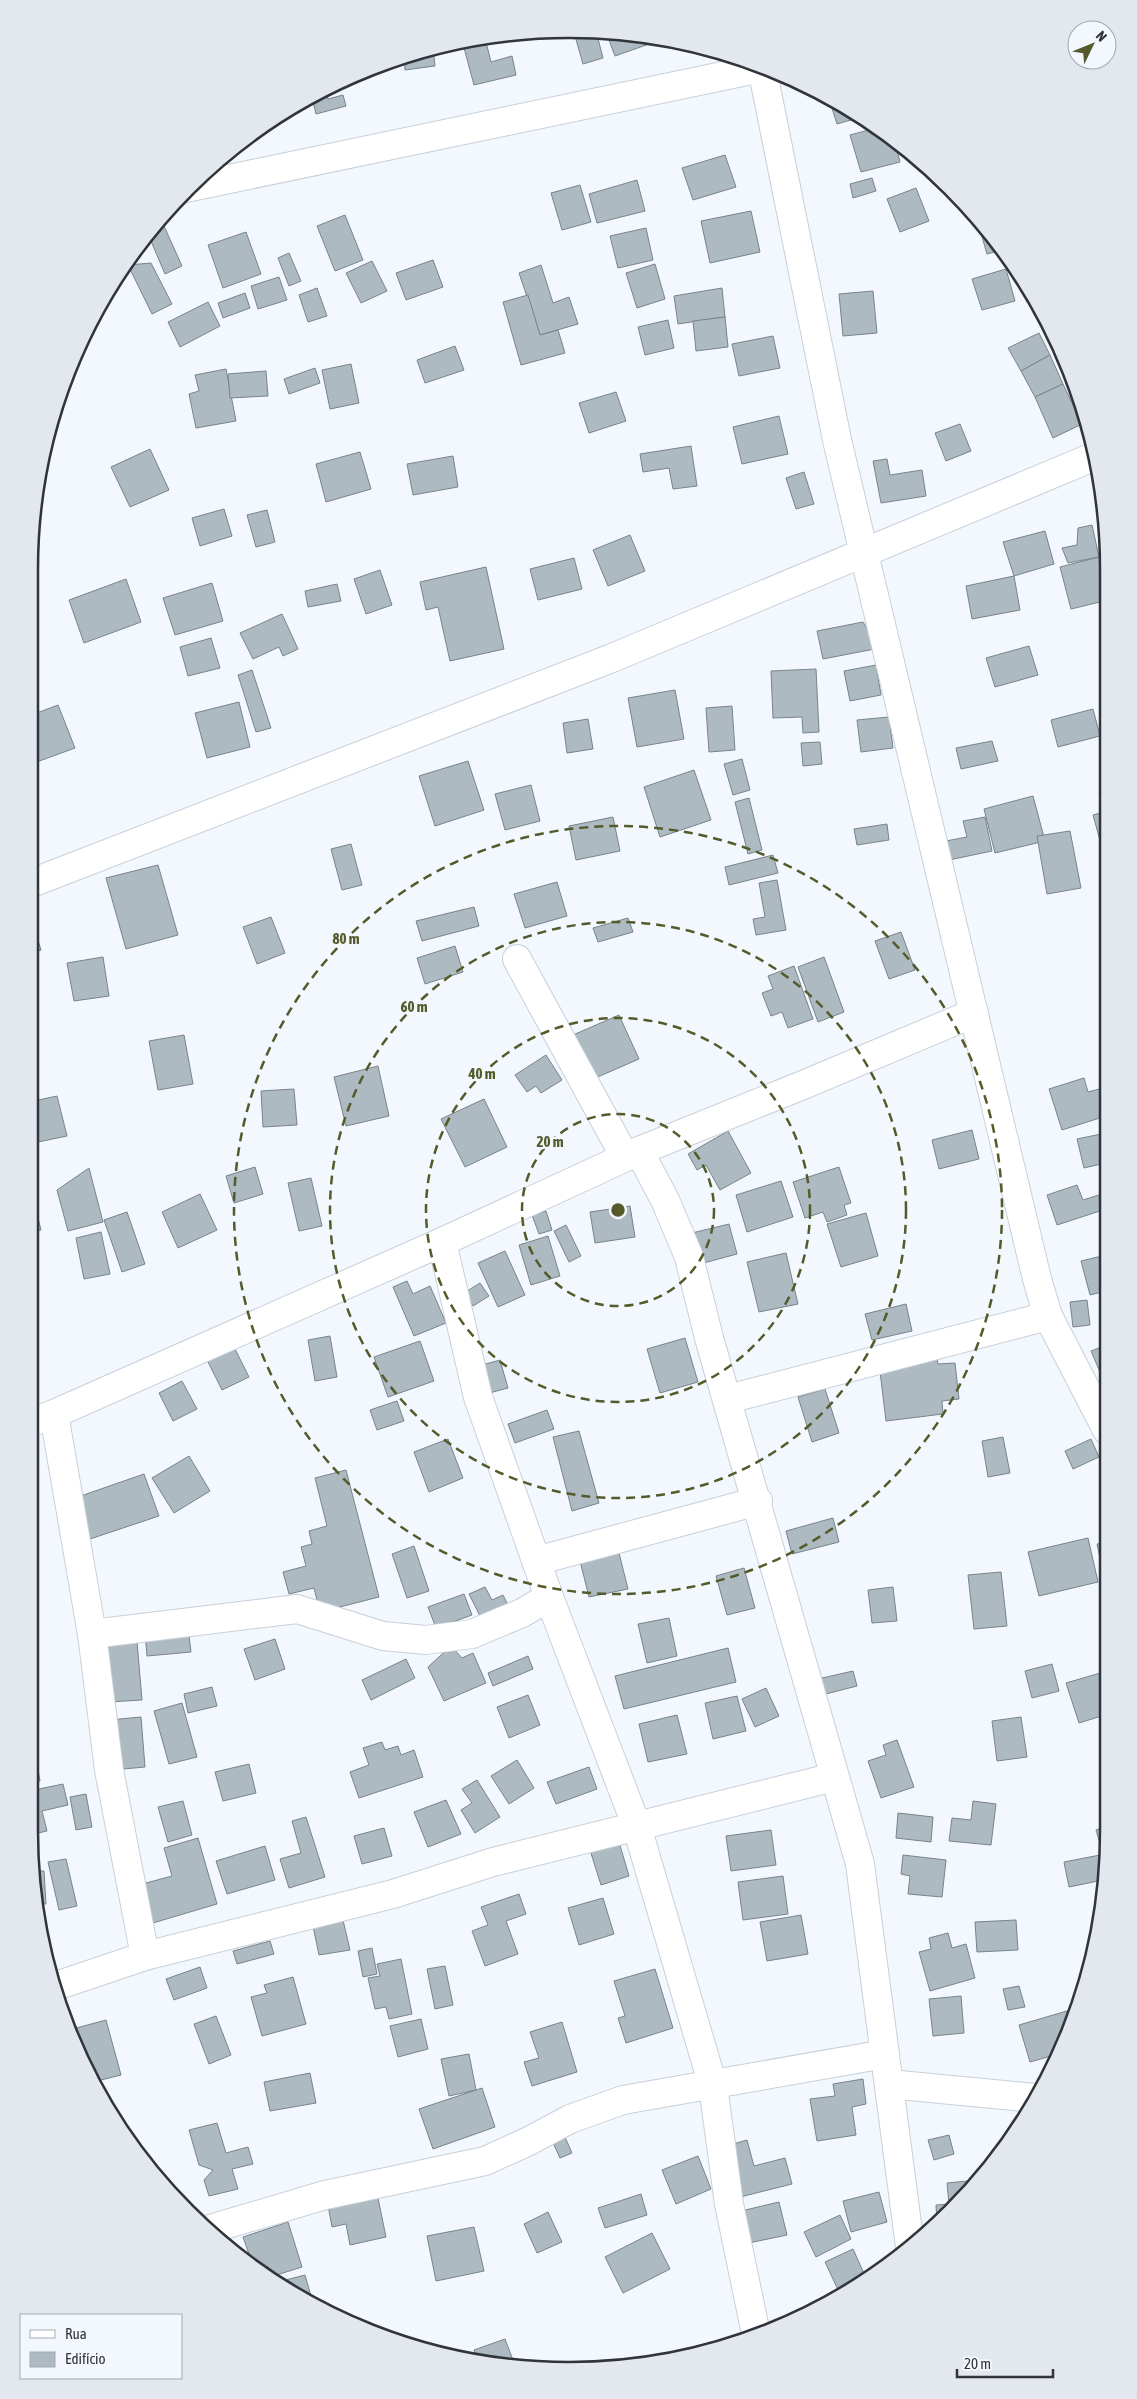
<svg xmlns="http://www.w3.org/2000/svg" width="1137" height="2399" font-family="'Asap Condensed',sans-serif">
  <style>
    .building { fill: #adbac1; stroke: #78848a }
    .lines { fill: none; stroke-linecap: round; stroke-linejoin: round }
    .minor-casing { stroke: #c8d0da; stroke-width: 30 }
    .minor { stroke: #fff; stroke-width: 28 }
    .ring { fill: none; stroke: #545a29; stroke-width: 2.5; stroke-dasharray: 9 6 }
    .rim { fill: none; stroke: #313438; stroke-width: 2.5 }
    .centre { fill: #545a29; stroke: #f3f7fe; stroke-width: 2.5 }
    .ring-label { font-size: 15px; text-anchor: middle; font-weight: bold; fill: #545a29; stroke: #f3f7fe; stroke-width: 4.5; stroke-linejoin: round; paint-order: stroke }
  </style>
  <rect width="100%" height="100%" fill="#f3f7fe"/>
  <g class="building">
    <polygon points="573,29 596,31 603,58 583,64"/>
    <polygon points="606,32 650,37 652,43 615,56"/>
    <polygon points="485,38 491,62 512,56 516,75 474,85 463,44"/>
    <polygon points="433,48 435,66 405,70 404,57"/>
    <polygon points="325,89 328,99 343,95 346,106 316,114 312,97"/>
    <polygon points="830,102 858,118 837,124"/>
    <polygon points="876,128 894,138 900,162 861,172 850,135"/>
    <polygon points="725,155 736,187 693,200 682,168"/>
    <polygon points="872,178 876,191 853,198 850,184"/>
    <polygon points="637,180 645,211 597,223 589,194"/>
    <polygon points="580,185 591,222 562,230 551,193"/>
    <polygon points="916,188 929,221 900,232 887,199"/>
    <polygon points="751,211 760,252 710,263 701,221"/>
    <polygon points="345,215 363,260 335,271 317,226"/>
    <polygon points="978,223 997,240 1002,250 987,254"/>
    <polygon points="164,226 182,266 165,274 148,234"/>
    <polygon points="646,228 653,260 618,268 610,236"/>
    <polygon points="246,232 261,274 223,288 208,245"/>
    <polygon points="289,253 301,281 289,286 278,258"/>
    <polygon points="433,260 443,287 406,300 396,273"/>
    <polygon points="372,261 387,291 361,303 346,273"/>
    <polygon points="151,263 172,304 152,314 128,265"/>
    <polygon points="655,264 665,299 637,308 626,273"/>
    <polygon points="541,265 553,303 569,297 578,324 540,335 519,273"/>
    <polygon points="1006,269 1015,301 982,310 972,279"/>
    <polygon points="279,277 287,300 258,309 251,286"/>
    <polygon points="317,288 327,316 308,322 299,295"/>
    <polygon points="722,288 725,317 678,324 674,296"/>
    <polygon points="873,291 877,333 843,336 839,294"/>
    <polygon points="245,293 250,308 223,318 218,303"/>
    <polygon points="528,295 540,335 558,330 565,353 521,365 503,302"/>
    <polygon points="208,302 220,326 180,347 168,322"/>
    <polygon points="725,317 728,347 696,351 693,321"/>
    <polygon points="668,320 674,348 645,355 638,327"/>
    <polygon points="1039,333 1050,355 1021,371 1008,348"/>
    <polygon points="773,336 780,368 739,376 732,344"/>
    <polygon points="455,346 464,370 425,383 417,360"/>
    <polygon points="1050,355 1063,384 1035,397 1021,371"/>
    <polygon points="351,364 359,403 330,409 322,370"/>
    <polygon points="315,368 320,383 289,394 284,379"/>
    <polygon points="226,369 236,421 196,428 189,394 199,391 195,375"/>
    <polygon points="266,371 268,396 230,398 228,374"/>
    <polygon points="1063,384 1082,424 1053,438 1035,397"/>
    <polygon points="616,392 626,421 589,433 579,403"/>
    <polygon points="779,416 788,454 742,464 733,427"/>
    <polygon points="960,424 971,451 946,461 935,433"/>
    <polygon points="691,446 697,486 673,489 669,468 643,472 640,454"/>
    <polygon points="150,449 169,490 130,507 111,467"/>
    <polygon points="360,452 371,489 326,502 316,464"/>
    <polygon points="453,456 458,487 413,495 407,464"/>
    <polygon points="887,459 890,475 922,470 926,496 881,503 873,461"/>
    <polygon points="804,472 814,504 796,509 786,478"/>
    <polygon points="224,509 232,536 200,546 192,518"/>
    <polygon points="267,510 275,542 256,547 247,515"/>
    <polygon points="1092,525 1099,557 1068,563 1062,548 1077,545 1078,528"/>
    <polygon points="1045,531 1054,564 1014,576 1003,542"/>
    <polygon points="630,535 645,571 608,586 593,550"/>
    <polygon points="1099,557 1104,575 1104,601 1071,609 1060,567"/>
    <polygon points="574,558 582,589 538,600 530,569"/>
    <polygon points="486,567 504,649 450,661 438,607 426,610 420,582"/>
    <polygon points="380,570 392,605 366,614 354,579"/>
    <polygon points="1014,576 1020,610 972,619 966,586"/>
    <polygon points="126,579 141,622 84,643 69,600"/>
    <polygon points="212,583 223,621 175,635 163,598"/>
    <polygon points="337,584 341,601 308,607 305,591"/>
    <polygon points="282,614 298,649 283,656 279,647 253,659 240,633"/>
    <polygon points="863,622 880,648 823,659 817,631"/>
    <polygon points="211,638 220,668 188,676 180,647"/>
    <polygon points="1029,646 1038,675 995,687 986,658"/>
    <polygon points="876,665 881,695 850,701 844,671"/>
    <polygon points="816,669 819,732 803,733 802,717 773,718 771,671"/>
    <polygon points="252,670 271,728 256,732 238,675"/>
    <polygon points="675,690 684,739 637,747 628,698"/>
    <polygon points="239,702 250,747 207,758 195,713"/>
    <polygon points="58,705 75,748 31,764 29,759 29,716"/>
    <polygon points="732,706 735,750 709,752 706,708"/>
    <polygon points="1093,709 1100,736 1058,747 1051,720"/>
    <polygon points="889,717 893,748 861,752 857,720"/>
    <polygon points="588,719 593,749 567,753 563,723"/>
    <polygon points="992,741 998,761 961,769 956,748"/>
    <polygon points="820,742 822,764 803,766 801,743"/>
    <polygon points="742,759 750,790 733,795 724,764"/>
    <polygon points="468,761 484,810 435,826 419,776"/>
    <polygon points="694,770 711,820 660,837 644,787"/>
    <polygon points="531,785 540,821 505,830 495,794"/>
    <polygon points="1105,792 1105,850 1103,851 1093,815 1104,812 1099,793"/>
    <polygon points="1033,796 1045,841 995,853 984,809"/>
    <polygon points="749,798 762,850 748,854 735,802"/>
    <polygon points="613,817 620,851 576,860 569,826"/>
    <polygon points="985,817 992,851 949,860 946,841 967,837 963,821"/>
    <polygon points="887,824 889,840 857,845 854,829"/>
    <polygon points="1070,831 1081,888 1047,894 1037,836"/>
    <polygon points="351,844 362,885 342,890 331,849"/>
    <polygon points="773,855 778,873 729,885 725,867"/>
    <polygon points="158,865 178,935 126,949 106,878"/>
    <polygon points="777,880 786,930 756,935 753,919 765,917 759,883"/>
    <polygon points="557,882 567,916 525,928 514,894"/>
    <polygon points="474,907 479,926 422,941 416,921"/>
    <polygon points="29,911 41,950 29,954"/>
    <polygon points="271,917 285,953 257,964 243,927"/>
    <polygon points="628,918 633,932 598,942 593,928"/>
    <polygon points="901,932 915,970 889,979 875,941"/>
    <polygon points="455,946 463,972 425,984 417,958"/>
    <polygon points="103,957 109,996 74,1001 67,963"/>
    <polygon points="824,957 844,1012 818,1022 798,967"/>
    <polygon points="794,966 813,1019 788,1028 782,1012 771,1016 762,993 773,989 768,976"/>
    <polygon points="619,1015 639,1059 593,1079 573,1035"/>
    <polygon points="184,1035 193,1084 158,1090 149,1041"/>
    <polygon points="546,1055 562,1080 541,1093 536,1086 527,1092 515,1075"/>
    <polygon points="378,1066 389,1116 346,1126 334,1077"/>
    <polygon points="1084,1078 1088,1092 1103,1088 1106,1096 1106,1116 1062,1130 1049,1089"/>
    <polygon points="294,1089 297,1125 263,1127 261,1091"/>
    <polygon points="57,1096 67,1136 38,1142 29,1102"/>
    <polygon points="484,1099 507,1147 465,1167 441,1119"/>
    <polygon points="972,1130 979,1159 939,1169 932,1140"/>
    <polygon points="728,1131 751,1173 720,1190 706,1165 697,1170 688,1154"/>
    <polygon points="1106,1133 1106,1174 1103,1175 1101,1164 1084,1168 1077,1139"/>
    <polygon points="255,1167 263,1194 234,1203 226,1176"/>
    <polygon points="839,1167 851,1203 844,1205 847,1215 827,1222 823,1212 805,1218 793,1182"/>
    <polygon points="89,1168 103,1222 68,1231 57,1190"/>
    <polygon points="311,1178 322,1226 299,1231 288,1183"/>
    <polygon points="781,1181 793,1217 747,1232 736,1195"/>
    <polygon points="1077,1185 1083,1200 1102,1194 1106,1209 1057,1225 1047,1195"/>
    <polygon points="29,1194 32,1194 41,1230 29,1233"/>
    <polygon points="200,1194 217,1230 178,1248 162,1212"/>
    <polygon points="630,1206 635,1237 595,1243 590,1212"/>
    <polygon points="546,1211 552,1230 539,1234 532,1215"/>
    <polygon points="127,1212 145,1264 122,1272 104,1220"/>
    <polygon points="866,1213 878,1256 841,1267 827,1224"/>
    <polygon points="729,1224 737,1254 700,1264 692,1233"/>
    <polygon points="566,1225 581,1256 569,1262 554,1231"/>
    <polygon points="101,1232 110,1274 84,1279 76,1238"/>
    <polygon points="548,1236 560,1276 531,1285 519,1245"/>
    <polygon points="505,1251 525,1295 498,1307 478,1263"/>
    <polygon points="786,1253 798,1304 759,1312 747,1262"/>
    <polygon points="1106,1255 1106,1291 1090,1295 1081,1261"/>
    <polygon points="407,1281 413,1294 430,1286 446,1323 414,1336 393,1287"/>
    <polygon points="480,1283 489,1296 473,1306 464,1293"/>
    <polygon points="1087,1300 1090,1325 1073,1327 1070,1302"/>
    <polygon points="906,1304 912,1331 872,1340 865,1314"/>
    <polygon points="330,1336 337,1377 315,1381 308,1340"/>
    <polygon points="685,1338 698,1382 660,1393 647,1349"/>
    <polygon points="420,1341 434,1381 388,1397 374,1357"/>
    <polygon points="1107,1345 1107,1377 1103,1379 1091,1351"/>
    <polygon points="234,1347 249,1377 222,1390 207,1360"/>
    <polygon points="936,1348 938,1364 955,1363 959,1399 942,1401 943,1414 886,1421 878,1355"/>
    <polygon points="500,1360 508,1388 482,1395 475,1367"/>
    <polygon points="182,1381 197,1409 173,1421 159,1393"/>
    <polygon points="825,1389 839,1433 812,1442 798,1397"/>
    <polygon points="397,1401 404,1421 377,1430 370,1410"/>
    <polygon points="547,1410 554,1429 515,1443 508,1424"/>
    <polygon points="579,1431 599,1503 572,1511 553,1437"/>
    <polygon points="1003,1437 1010,1473 988,1477 982,1441"/>
    <polygon points="448,1439 463,1478 429,1492 414,1452"/>
    <polygon points="1091,1439 1099,1457 1073,1469 1065,1451"/>
    <polygon points="189,1456 210,1491 174,1513 152,1478"/>
    <polygon points="346,1470 379,1597 320,1612 314,1588 289,1594 283,1572 306,1566 301,1547 312,1544 309,1531 327,1526 315,1478"/>
    <polygon points="144,1474 159,1516 87,1540 72,1499"/>
    <polygon points="833,1518 839,1542 792,1554 786,1531"/>
    <polygon points="1088,1538 1098,1582 1039,1596 1028,1552"/>
    <polygon points="1107,1542 1107,1576 1104,1577 1097,1544"/>
    <polygon points="414,1546 429,1591 407,1598 392,1554"/>
    <polygon points="618,1549 628,1589 589,1597 579,1557"/>
    <polygon points="744,1568 755,1608 727,1615 716,1576"/>
    <polygon points="1001,1572 1007,1626 974,1629 968,1575"/>
    <polygon points="485,1587 492,1600 503,1595 510,1609 483,1622 469,1594"/>
    <polygon points="893,1587 897,1621 872,1623 868,1590"/>
    <polygon points="464,1594 472,1615 436,1628 428,1607"/>
    <polygon points="669,1618 677,1656 647,1663 638,1624"/>
    <polygon points="188,1628 191,1652 147,1656 145,1632"/>
    <polygon points="275,1639 285,1669 255,1680 244,1649"/>
    <polygon points="137,1642 142,1700 92,1703 88,1645"/>
    <polygon points="451,1646 462,1658 473,1653 486,1683 444,1701 428,1667"/>
    <polygon points="728,1648 736,1682 624,1709 615,1676"/>
    <polygon points="528,1656 533,1669 493,1686 488,1673"/>
    <polygon points="406,1659 415,1678 371,1700 362,1680"/>
    <polygon points="1052,1664 1059,1691 1032,1698 1025,1671"/>
    <polygon points="853,1671 857,1686 822,1695 818,1679"/>
    <polygon points="1107,1671 1108,1714 1079,1723 1066,1683"/>
    <polygon points="212,1687 217,1706 188,1713 184,1694"/>
    <polygon points="766,1688 779,1716 755,1727 742,1699"/>
    <polygon points="528,1695 540,1725 509,1738 497,1707"/>
    <polygon points="737,1696 746,1731 713,1739 705,1703"/>
    <polygon points="182,1703 197,1757 169,1764 154,1711"/>
    <polygon points="677,1715 687,1754 648,1762 639,1724"/>
    <polygon points="141,1717 145,1767 113,1770 109,1720"/>
    <polygon points="1021,1717 1027,1757 997,1761 992,1721"/>
    <polygon points="897,1740 914,1787 881,1798 868,1761 886,1755 883,1745"/>
    <polygon points="382,1742 385,1750 398,1746 401,1755 414,1750 423,1777 359,1798 350,1772 369,1765 363,1748"/>
    <polygon points="34,1746 40,1781 29,1783 29,1747"/>
    <polygon points="517,1760 534,1788 509,1804 491,1776"/>
    <polygon points="249,1764 256,1793 223,1801 215,1772"/>
    <polygon points="589,1767 597,1789 556,1804 547,1782"/>
    <polygon points="477,1780 500,1817 475,1833 461,1810 472,1803 462,1789"/>
    <polygon points="63,1784 68,1805 42,1811 47,1831 29,1835 29,1791"/>
    <polygon points="86,1794 92,1827 76,1830 70,1797"/>
    <polygon points="446,1800 461,1834 428,1847 414,1812"/>
    <polygon points="183,1801 192,1835 168,1842 158,1807"/>
    <polygon points="973,1801 996,1804 991,1845 949,1841 952,1818 971,1820"/>
    <polygon points="898,1813 933,1817 931,1842 896,1838"/>
    <polygon points="306,1817 325,1877 289,1888 280,1859 301,1853 292,1821"/>
    <polygon points="1108,1826 1108,1831 1105,1861 1096,1830"/>
    <polygon points="384,1828 392,1856 362,1864 354,1836"/>
    <polygon points="771,1830 776,1865 731,1871 726,1836"/>
    <polygon points="198,1838 217,1904 146,1925 135,1886 172,1876 164,1848"/>
    <polygon points="619,1842 629,1876 601,1885 590,1850"/>
    <polygon points="265,1846 275,1880 227,1894 216,1861"/>
    <polygon points="903,1855 946,1860 942,1897 908,1894 910,1876 901,1874"/>
    <polygon points="1100,1855 1104,1872 1103,1880 1069,1887 1064,1862"/>
    <polygon points="66,1859 77,1906 59,1910 48,1862"/>
    <polygon points="33,1871 44,1871 46,1904 36,1904"/>
    <polygon points="783,1876 788,1914 743,1920 738,1882"/>
    <polygon points="519,1894 526,1914 506,1921 518,1954 485,1966 472,1931 488,1925 481,1907"/>
    <polygon points="603,1898 614,1934 579,1945 568,1908"/>
    <polygon points="801,1915 808,1954 767,1961 760,1922"/>
    <polygon points="343,1920 350,1950 319,1955 313,1926"/>
    <polygon points="1016,1920 1018,1950 977,1952 975,1922"/>
    <polygon points="948,1933 952,1948 966,1944 975,1978 930,1991 919,1952 931,1949 929,1938"/>
    <polygon points="270,1941 274,1954 237,1964 233,1951"/>
    <polygon points="372,1948 377,1974 363,1977 358,1951"/>
    <polygon points="401,1959 412,2014 389,2019 386,2007 375,2009 368,1978 380,1976 377,1964"/>
    <polygon points="445,1966 453,2005 435,2009 427,1969"/>
    <polygon points="200,1967 207,1988 174,2000 166,1979"/>
    <polygon points="655,1969 673,2028 626,2043 618,2018 625,2016 614,1981"/>
    <polygon points="293,1977 306,2024 262,2036 251,1997 267,1993 264,1985"/>
    <polygon points="1019,1986 1025,2007 1008,2010 1003,1989"/>
    <polygon points="961,1996 964,2033 933,2036 929,1999"/>
    <polygon points="1067,2011 1071,2025 1058,2054 1030,2062 1019,2025"/>
    <polygon points="216,2016 231,2055 209,2064 194,2024"/>
    <polygon points="421,2019 428,2049 398,2057 390,2026"/>
    <polygon points="106,2020 121,2075 93,2082 69,2030"/>
    <polygon points="562,2022 577,2072 532,2086 524,2062 539,2058 530,2032"/>
    <polygon points="469,2054 476,2090 449,2096 441,2059"/>
    <polygon points="310,2073 316,2103 270,2111 264,2082"/>
    <polygon points="863,2079 866,2104 852,2107 856,2135 817,2141 810,2099 835,2096 833,2084"/>
    <polygon points="482,2088 495,2127 433,2149 419,2109"/>
    <polygon points="556,2117 572,2153 560,2158 544,2123"/>
    <polygon points="217,2123 226,2153 248,2147 253,2164 232,2169 238,2189 209,2196 204,2180 213,2170 199,2165 189,2130"/>
    <polygon points="949,2135 954,2154 934,2160 928,2140"/>
    <polygon points="747,2140 754,2166 785,2158 792,2184 740,2197 726,2146"/>
    <polygon points="698,2156 711,2189 676,2204 662,2170"/>
    <polygon points="374,2179 386,2237 350,2245 346,2224 332,2227 326,2194"/>
    <polygon points="968,2181 969,2189 950,2212 937,2224 936,2205 949,2204 947,2183"/>
    <polygon points="879,2192 887,2222 851,2232 843,2201"/>
    <polygon points="641,2194 647,2215 605,2228 598,2208"/>
    <polygon points="779,2202 787,2235 744,2244 737,2212"/>
    <polygon points="548,2212 562,2242 537,2253 524,2224"/>
    <polygon points="840,2215 851,2239 816,2257 804,2232"/>
    <polygon points="288,2222 302,2267 267,2278 254,2268 243,2237"/>
    <polygon points="474,2227 484,2271 436,2281 427,2236"/>
    <polygon points="652,2233 670,2269 623,2293 605,2257"/>
    <polygon points="853,2249 866,2278 840,2294 825,2262"/>
    <polygon points="305,2275 313,2303 278,2282"/>
    <polygon points="505,2339 513,2360 501,2365 478,2362 474,2350"/>
  </g>
  <g class="lines">
    <g class="minor-casing">
      <g id="minor">
        <polyline points="762,68 837,440 1037,1279 1048,1316 1107,1430"/>
        <polyline points="186,188 766,67"/>
        <polyline points="29,884 612,658 1093,457"/>
        <polyline points="517,959 625,1157"/>
        <polyline points="639,1151 665,1200 689,1257 709,1338 860,1864 910,2247"/>
        <polyline points="442,1242 478,1397 549,1597 637,1827 713,2086 729,2204 756,2334"/>
        <polyline points="728,1399 1048,1316"/>
        <polyline points="54,1414 92,1634 109,1770 145,1956"/>
        <polyline points="29,1423 54,1414 442,1242 639,1151 803,1085 974,1013"/>
        <polyline points="536,1561 758,1501"/>
        <polyline points="92,1634 297,1609 383,1636 426,1640 472,1634 522,1613 549,1597"/>
        <polyline points="53,1987 145,1956 393,1894 493,1862 834,1777"/>
        <polyline points="889,2084 1035,2098"/>
        <polyline points="207,2230 325,2195 485,2161 529,2141 570,2119 623,2100 885,2054"/>
      </g>
    </g>
    <use href="#minor" class="minor"/>
  </g>
  <g class="ring">
    <circle cx="618" cy="1210" r="96"/>
    <circle cx="618" cy="1210" r="192"/>
    <circle cx="618" cy="1210" r="288"/>
    <circle cx="618" cy="1210" r="384"/>
  </g>
  <path d="M0 0H1137V2399H0ZM569 38H569A531 531 0 0 1 1100 569V1831A531 531 0 0 1 569 2362H569A531 531 0 0 1 38 1831V569A531 531 0 0 1 569 38Z" fill="#e3e7ee" fill-rule="evenodd"/>
  <path class="rim" d="M569 38H569A531 531 0 0 1 1100 569V1831A531 531 0 0 1 569 2362H569A531 531 0 0 1 38 1831V569A531 531 0 0 1 569 38Z"/>
  <circle cx="618" cy="1210" r="8" class="centre"/>
  <g class="ring-label">
    <text x="346" y="944">80 m</text>
    <text x="414" y="1012">60 m</text>
    <text x="482" y="1079">40 m</text>
    <text x="550" y="1147">20 m</text>
  </g>
  <rect x="20" y="2314" width="162" height="65" fill="#f3f7fe" stroke="#a5a9af"/>
  <rect x="30" y="2330" width="25" height="8" fill="#ffffff" stroke="#a5a9af"/>
  <text x="65" y="2339" font-size="15" fill="#313438">Rua</text>
  <rect x="30" y="2352" width="25" height="15" fill="#adbac1" stroke="#a5a9af"/>
  <text x="65" y="2364" font-size="15" fill="#313438">Edifício</text>
  <g transform="translate(1092 45) rotate(47)"><circle r="24" fill="#f3f7fe" stroke="#a5a9af"/>
  <path d="M0-4L9 19L0 12L-9 19Z" fill="#545a29"/>
  <text y="-8" font-size="14" font-weight="bold" text-anchor="middle" fill="#313438">N</text>
  </g>
  <path d="M957 2369v8h96v-8" fill="none" stroke="#313438" stroke-width="2.5"/>
  <text x="964" y="2369" font-size="15" fill="#313438" stroke="#f3f7fe" stroke-width="4" paint-order="stroke">20 m</text>
</svg>
